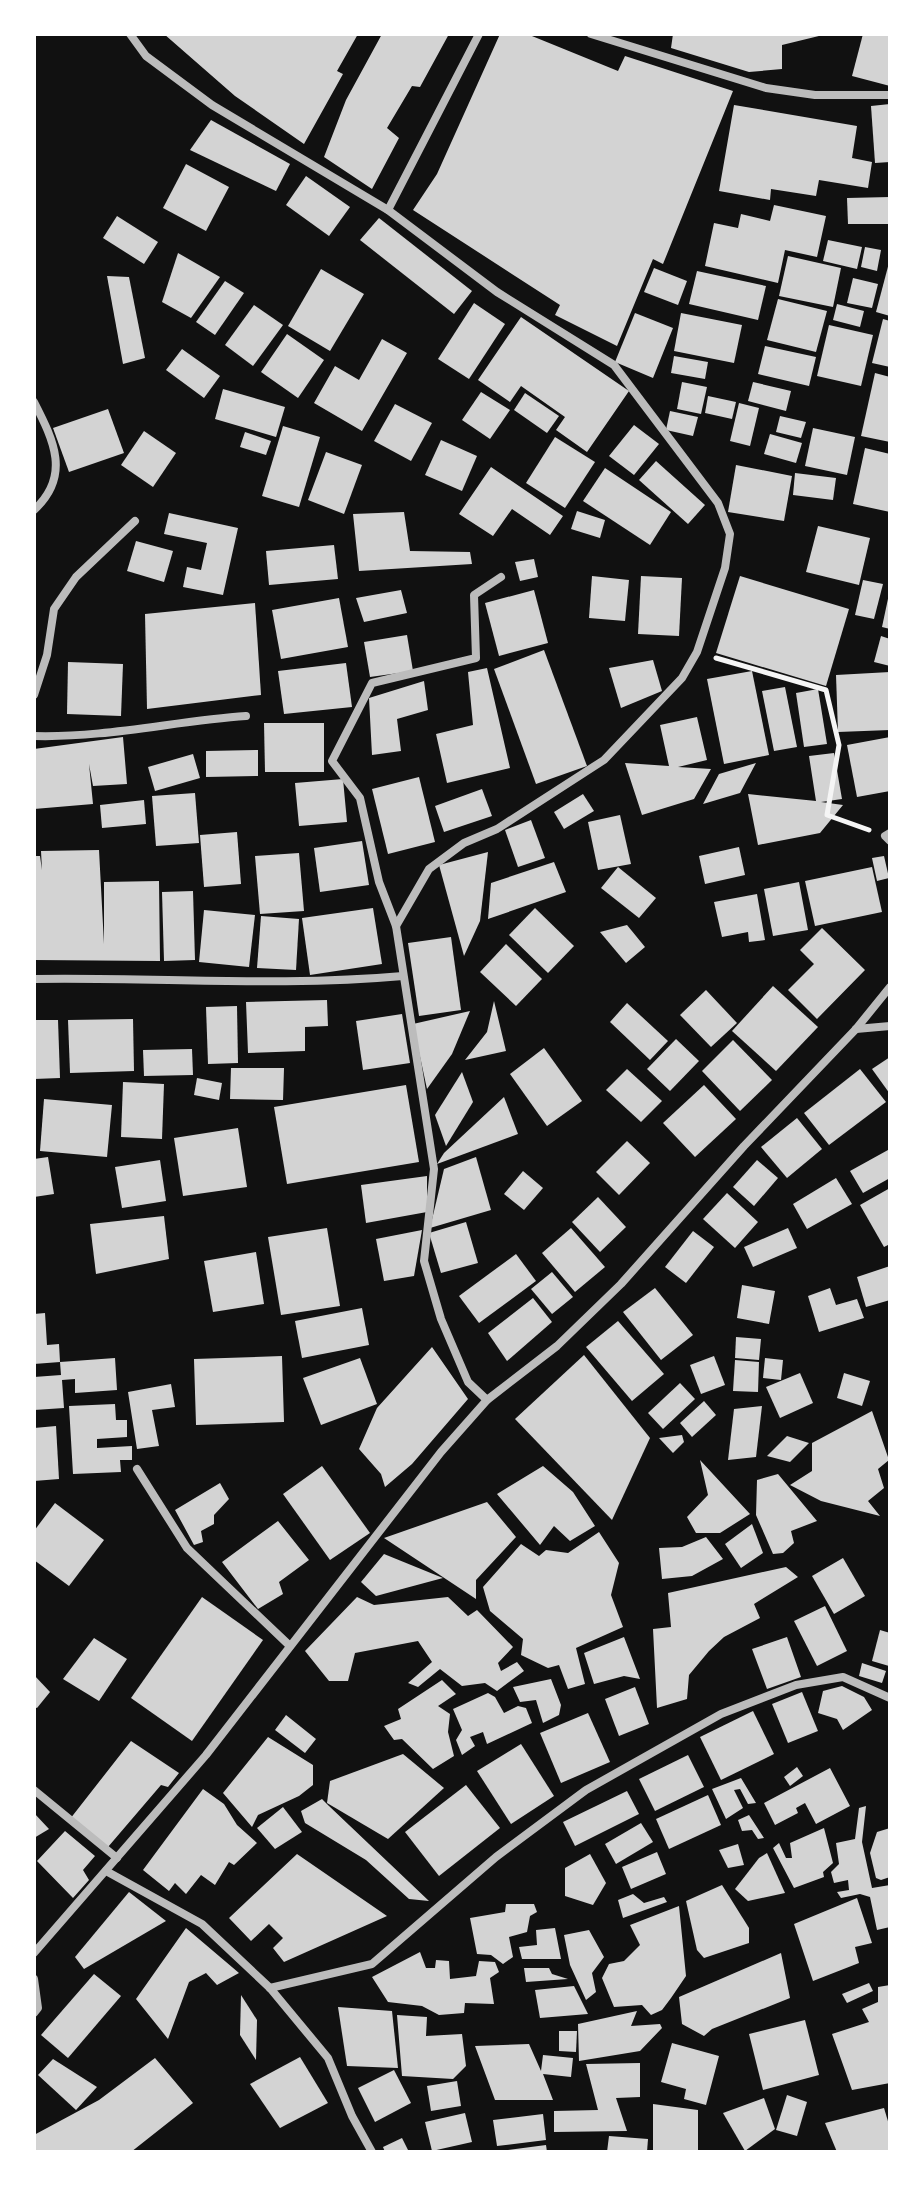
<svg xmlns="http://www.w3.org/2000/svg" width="924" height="2186" font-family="'Noto Sans',sans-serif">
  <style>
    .building { fill: #d3d3d3 }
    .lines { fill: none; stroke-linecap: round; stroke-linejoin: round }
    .path { stroke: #f5f5f5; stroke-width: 5 }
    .minor { stroke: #bcbcbc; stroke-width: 8 }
  </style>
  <rect width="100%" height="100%" fill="#111"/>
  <g class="building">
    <polygon points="164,34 358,34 337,71 343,74 304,144 235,96"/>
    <polygon points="382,34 449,34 420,87 412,86 387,128 399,138 372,189 324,157 346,100"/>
    <polygon points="500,34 527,34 618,71 625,56 733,91 663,264 653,259 617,346 555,315 560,305 413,210 437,174"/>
    <polygon points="673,34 823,34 823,35 782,45 782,69 749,72 671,48"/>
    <polygon points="863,34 890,34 890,86 852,76"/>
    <polygon points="890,104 890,162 875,163 871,106"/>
    <polygon points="734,105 857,126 852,158 872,162 868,188 819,180 816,196 771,189 770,200 719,191"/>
    <polygon points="211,120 290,164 276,191 190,150"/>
    <polygon points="186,164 229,187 206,231 163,208"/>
    <polygon points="306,176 350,207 329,236 286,205"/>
    <polygon points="890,197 890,224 848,224 847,198"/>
    <polygon points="774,205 826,216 817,257 785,250 778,283 705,266 714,223 738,228 741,214 770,221"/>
    <polygon points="117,216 158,242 144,264 103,238"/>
    <polygon points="379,218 472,291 454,314 360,240"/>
    <polygon points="828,240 862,247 857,269 823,261"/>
    <polygon points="865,247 881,250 877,271 861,267"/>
    <polygon points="178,253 220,277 191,318 162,302"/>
    <polygon points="788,256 841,268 833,307 779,296"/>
    <polygon points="890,259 890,316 876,312"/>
    <polygon points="654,268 687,281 678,305 644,292"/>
    <polygon points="321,269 364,294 330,351 288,326"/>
    <polygon points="697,271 766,286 758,320 689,304"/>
    <polygon points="107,276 129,277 145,358 123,364"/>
    <polygon points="853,278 878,284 872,308 847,303"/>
    <polygon points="225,281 244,293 215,335 196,322"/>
    <polygon points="778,299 827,311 816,352 767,340"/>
    <polygon points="474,303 505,324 469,379 438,359"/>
    <polygon points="837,304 864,311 860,327 833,320"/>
    <polygon points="254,305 283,325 253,366 225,345"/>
    <polygon points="635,313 673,328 653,378 615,362"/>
    <polygon points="681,313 742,325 734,363 674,351"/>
    <polygon points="521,317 629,391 587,452 556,430 565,417 521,386 510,402 478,380"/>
    <polygon points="883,319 890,321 890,367 872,363"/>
    <polygon points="829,325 873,335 861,386 817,376"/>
    <polygon points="287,334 324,360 298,398 261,372"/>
    <polygon points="382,339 407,353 362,431 314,403 335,366 359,380"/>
    <polygon points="765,346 816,357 809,386 758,374"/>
    <polygon points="182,349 220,376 204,398 166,370"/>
    <polygon points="674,356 708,362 705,379 671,373"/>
    <polygon points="875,373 890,377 890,442 861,436"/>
    <polygon points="682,382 707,387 701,414 677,409"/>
    <polygon points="753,382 791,391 786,411 748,401"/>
    <polygon points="223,389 285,407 276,437 215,419"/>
    <polygon points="481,392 510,410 490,439 462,420"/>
    <polygon points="525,393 559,416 547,433 514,410"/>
    <polygon points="708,396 736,402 732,419 705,413"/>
    <polygon points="739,403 759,408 750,446 730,441"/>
    <polygon points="395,404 432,423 411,461 374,441"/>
    <polygon points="108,409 124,453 69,472 53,428"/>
    <polygon points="670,411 698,417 693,436 666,430"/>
    <polygon points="780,416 806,422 801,438 776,432"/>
    <polygon points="634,425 659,444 634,475 609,456"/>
    <polygon points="283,426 320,437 299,507 262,496"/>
    <polygon points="813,428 855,437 847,475 805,466"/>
    <polygon points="144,431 176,453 153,487 121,465"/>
    <polygon points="245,432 271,441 266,455 240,447"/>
    <polygon points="770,434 802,443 796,463 764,454"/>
    <polygon points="555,437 595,462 565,508 526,483"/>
    <polygon points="441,440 477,456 462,491 425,475"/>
    <polygon points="865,448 890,454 890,512 853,504"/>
    <polygon points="326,452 362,465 344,514 308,500"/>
    <polygon points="656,461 705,505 688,524 639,480"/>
    <polygon points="736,465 792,476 784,521 728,512"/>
    <polygon points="491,467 563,516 550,535 512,509 493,536 459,514"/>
    <polygon points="605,468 671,512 650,545 583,501"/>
    <polygon points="795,473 836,478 833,500 793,495"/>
    <polygon points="577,511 605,520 600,538 571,529"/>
    <polygon points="404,512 410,551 470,552 472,564 359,571 353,514"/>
    <polygon points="169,513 238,528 223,595 183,587 187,567 201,570 207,543 164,534"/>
    <polygon points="818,526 870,538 859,585 806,572"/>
    <polygon points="136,541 173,551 164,582 127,571"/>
    <polygon points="334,545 338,579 269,585 266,551"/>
    <polygon points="534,559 538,577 520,581 515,562"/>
    <polygon points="592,576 629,580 625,621 589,618"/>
    <polygon points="641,576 682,578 679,636 638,634"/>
    <polygon points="740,576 849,609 826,686 716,653"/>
    <polygon points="863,580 883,584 874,619 855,615"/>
    <polygon points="401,590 407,613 364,622 356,598"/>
    <polygon points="534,590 548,643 499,656 485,603"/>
    <polygon points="889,594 890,594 890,629 882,627"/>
    <polygon points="339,598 348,647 281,659 272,610"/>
    <polygon points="255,603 261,695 147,709 145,614"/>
    <polygon points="407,635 413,671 370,677 364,642"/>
    <polygon points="881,636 890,639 890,666 874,662"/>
    <polygon points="544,650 587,766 536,784 494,669"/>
    <polygon points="653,660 662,691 621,708 609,668"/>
    <polygon points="68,662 123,664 121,716 67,714"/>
    <polygon points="346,663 352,707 284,714 278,671"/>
    <polygon points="487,668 510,768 447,783 436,734 473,725 468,672"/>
    <polygon points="752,671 769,755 724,764 707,679"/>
    <polygon points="890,672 890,730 838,732 836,675"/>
    <polygon points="424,681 428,710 397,719 401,751 372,755 369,698"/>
    <polygon points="785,687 797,747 774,751 762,691"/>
    <polygon points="818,689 827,744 804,747 796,693"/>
    <polygon points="697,717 707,760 678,767 711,769 694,799 642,815 625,763 669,766 660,725"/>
    <polygon points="264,723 324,723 324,772 265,772"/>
    <polygon points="123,737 127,784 93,786 89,764 93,804 34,809 34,749"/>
    <polygon points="890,737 890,791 857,797 847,745"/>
    <polygon points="258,750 258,776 206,777 206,751"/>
    <polygon points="834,753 842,799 821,802 843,805 820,833 758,845 748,794 816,801 809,756"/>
    <polygon points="193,754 200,778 155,791 148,767"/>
    <polygon points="756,763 740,793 703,804 719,774"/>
    <polygon points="419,777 435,842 388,854 372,789"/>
    <polygon points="343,779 347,822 299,826 295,783"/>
    <polygon points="482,789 492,816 444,832 435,806"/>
    <polygon points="195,793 199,843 156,846 152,796"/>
    <polygon points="583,794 594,811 564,829 554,812"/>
    <polygon points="144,800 146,824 102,828 100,805"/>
    <polygon points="620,815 631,864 598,870 588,822"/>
    <polygon points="531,820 545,858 518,867 505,830"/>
    <polygon points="237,832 241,884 204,887 200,835"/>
    <polygon points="362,841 369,885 320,892 314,848"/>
    <polygon points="739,847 745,875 705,884 699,856"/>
    <polygon points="99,850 104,944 104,882 159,881 160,961 34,960 34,856 40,856 42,870 41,851"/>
    <polygon points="488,852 480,921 464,956 439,865"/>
    <polygon points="299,853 304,911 260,914 255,856"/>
    <polygon points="884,856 889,878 877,881 872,858"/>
    <polygon points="554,862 566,892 488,919 491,883"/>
    <polygon points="618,867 656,898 639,918 601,888"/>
    <polygon points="872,867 882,912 815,926 805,881"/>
    <polygon points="799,882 808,930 773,936 764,889"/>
    <polygon points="193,891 195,960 164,961 162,892"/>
    <polygon points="757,894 765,940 749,942 748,932 722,937 714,902"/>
    <polygon points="373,908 382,964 310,975 302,918"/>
    <polygon points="535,908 574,946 548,973 509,935"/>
    <polygon points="204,910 255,915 249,967 199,962"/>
    <polygon points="261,916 299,919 296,970 257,968"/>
    <polygon points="627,925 645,947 626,963 600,932"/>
    <polygon points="822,928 865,970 817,1019 788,990 814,964 800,950"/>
    <polygon points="451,937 461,1010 419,1016 408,943"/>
    <polygon points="506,944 542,979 516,1006 480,972"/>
    <polygon points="773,986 818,1027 776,1071 732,1031"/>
    <polygon points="706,990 737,1023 711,1047 680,1015"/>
    <polygon points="327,1000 328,1026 305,1027 305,1051 248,1053 246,1002"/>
    <polygon points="494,1001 506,1051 465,1060 487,1032"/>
    <polygon points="627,1003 668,1041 650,1060 610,1022"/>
    <polygon points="237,1006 238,1063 208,1064 206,1007"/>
    <polygon points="470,1011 452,1054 427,1089 413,1024"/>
    <polygon points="402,1014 410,1063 363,1070 356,1021"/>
    <polygon points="133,1019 134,1071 70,1073 68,1020"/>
    <polygon points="34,1020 58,1020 60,1078 34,1079"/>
    <polygon points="676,1039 699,1061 670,1091 647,1069"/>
    <polygon points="733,1040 772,1080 740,1111 702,1071"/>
    <polygon points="544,1048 582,1101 547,1126 510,1074"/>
    <polygon points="192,1049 193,1075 144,1076 143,1050"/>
    <polygon points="890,1057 890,1094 872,1069"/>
    <polygon points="231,1068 284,1068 283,1100 230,1099"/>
    <polygon points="627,1069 662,1101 641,1122 606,1090"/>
    <polygon points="860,1069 886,1102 829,1145 804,1113"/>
    <polygon points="462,1072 473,1102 446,1146 435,1115"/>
    <polygon points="197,1078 222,1083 219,1100 194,1095"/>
    <polygon points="123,1082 164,1084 162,1139 121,1137"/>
    <polygon points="406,1085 419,1162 287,1184 274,1107"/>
    <polygon points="704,1085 736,1119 695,1157 663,1123"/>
    <polygon points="504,1097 518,1134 437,1164 444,1153"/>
    <polygon points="44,1099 112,1105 107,1157 40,1151"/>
    <polygon points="797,1118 822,1149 787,1178 761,1147"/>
    <polygon points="238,1128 247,1187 183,1196 174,1138"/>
    <polygon points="627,1141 650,1163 619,1195 596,1172"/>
    <polygon points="888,1150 890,1178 863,1193 850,1171"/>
    <polygon points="48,1157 54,1194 34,1197 34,1159"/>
    <polygon points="476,1157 491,1210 430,1228 444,1169"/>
    <polygon points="160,1160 166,1201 122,1208 115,1167"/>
    <polygon points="757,1160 778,1178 754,1206 733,1187"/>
    <polygon points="523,1171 543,1188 524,1210 504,1194"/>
    <polygon points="427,1176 427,1212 366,1223 361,1185"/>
    <polygon points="836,1178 852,1204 807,1229 793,1204"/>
    <polygon points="890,1188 890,1244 884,1247 860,1205"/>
    <polygon points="727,1193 758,1222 735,1248 703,1219"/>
    <polygon points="598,1197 626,1227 600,1252 572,1222"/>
    <polygon points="164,1216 169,1259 96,1274 90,1224"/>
    <polygon points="466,1222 478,1263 441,1273 429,1233"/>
    <polygon points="327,1228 340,1306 281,1315 268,1237"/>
    <polygon points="571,1228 605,1267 575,1292 542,1253"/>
    <polygon points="788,1228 797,1248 753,1267 744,1247"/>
    <polygon points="422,1230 414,1276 384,1281 376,1239"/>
    <polygon points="693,1231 714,1247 686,1283 665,1267"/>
    <polygon points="256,1252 264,1304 213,1312 204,1261"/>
    <polygon points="516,1254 536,1281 479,1323 459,1296"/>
    <polygon points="890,1266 890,1300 866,1307 857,1277"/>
    <polygon points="552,1272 573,1297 552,1314 531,1289"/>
    <polygon points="742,1285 775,1291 769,1324 737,1318"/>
    <polygon points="655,1288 693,1335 661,1360 623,1312"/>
    <polygon points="830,1288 836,1305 857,1299 864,1318 819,1332 808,1296"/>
    <polygon points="533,1298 552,1322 507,1361 488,1333"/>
    <polygon points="362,1308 369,1345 302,1358 295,1321"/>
    <polygon points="45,1313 47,1345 59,1344 60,1362 34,1364 34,1314"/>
    <polygon points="618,1321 664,1374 632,1401 586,1347"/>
    <polygon points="736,1337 761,1339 759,1360 735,1358"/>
    <polygon points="432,1347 468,1399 412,1464 385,1487 381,1474 359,1449 377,1408"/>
    <polygon points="584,1355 650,1438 612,1520 515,1419"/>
    <polygon points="282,1356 284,1422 196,1425 194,1359"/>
    <polygon points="714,1356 725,1385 701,1394 690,1365"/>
    <polygon points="115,1358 117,1390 75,1393 75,1379 62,1380 64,1408 34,1410 34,1377 61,1375 60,1362"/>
    <polygon points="360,1358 377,1404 321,1425 303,1378"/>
    <polygon points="765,1358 783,1360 781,1380 763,1378"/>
    <polygon points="735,1360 759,1362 758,1392 733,1391"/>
    <polygon points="800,1373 813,1403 780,1418 766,1387"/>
    <polygon points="844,1373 870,1381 862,1406 837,1398"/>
    <polygon points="680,1383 695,1399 663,1429 648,1413"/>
    <polygon points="171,1384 175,1407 152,1410 159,1446 137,1449 128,1392"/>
    <polygon points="704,1401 716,1415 692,1437 680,1423"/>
    <polygon points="115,1404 116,1420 127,1420 127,1437 97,1439 97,1448 132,1446 132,1460 120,1460 121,1472 73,1474 69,1406"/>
    <polygon points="762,1406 756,1457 728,1460 734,1409"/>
    <polygon points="872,1411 889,1460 878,1469 884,1488 868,1501 880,1516 821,1501 790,1485 812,1471 812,1443"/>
    <polygon points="56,1426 59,1479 34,1481 34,1428"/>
    <polygon points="682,1435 684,1442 673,1453 659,1438"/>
    <polygon points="787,1436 809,1443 790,1462 767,1456"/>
    <polygon points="700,1460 750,1514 720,1533 696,1533 687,1517 708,1495"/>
    <polygon points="322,1466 370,1533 330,1560 283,1494"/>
    <polygon points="543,1466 573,1492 595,1526 570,1541 554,1526 540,1545 497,1494"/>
    <polygon points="778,1474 817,1521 791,1531 794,1543 783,1553 773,1554 756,1515 757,1480"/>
    <polygon points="220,1483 229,1499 214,1515 214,1524 201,1531 203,1542 194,1545 175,1510"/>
    <polygon points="487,1502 516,1537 476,1580 476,1599 384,1538"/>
    <polygon points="55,1503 104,1540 69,1586 34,1560 34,1531"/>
    <polygon points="278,1521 309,1560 279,1582 283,1594 258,1609 222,1562"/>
    <polygon points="752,1524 763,1553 741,1568 725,1544"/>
    <polygon points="599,1532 619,1563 611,1595 623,1627 576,1648 585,1684 568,1689 559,1665 548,1668 521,1655 523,1639 490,1611 483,1587 521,1544 539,1556 546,1550 568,1553"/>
    <polygon points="706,1537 723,1559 692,1576 662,1579 659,1548 682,1547"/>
    <polygon points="384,1554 443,1578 376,1596 361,1582"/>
    <polygon points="843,1558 865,1596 834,1614 812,1576"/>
    <polygon points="786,1567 798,1577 754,1604 760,1618 724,1637 709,1651 689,1675 687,1699 657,1708 653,1629 671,1627 668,1593"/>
    <polygon points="202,1597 263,1640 192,1741 131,1698"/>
    <polygon points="357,1597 374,1605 448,1597 468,1616 477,1610 513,1647 498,1663 501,1671 517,1662 524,1671 497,1691 485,1683 462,1686 440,1669 418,1687 408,1683 432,1662 418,1641 355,1653 348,1681 329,1681 305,1651"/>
    <polygon points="825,1606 847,1651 817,1666 794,1621"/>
    <polygon points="880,1630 890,1633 889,1666 872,1661"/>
    <polygon points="624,1637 640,1679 624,1676 594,1684 584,1653"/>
    <polygon points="787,1637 801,1677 767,1689 752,1649"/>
    <polygon points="94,1638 127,1659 99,1701 63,1679"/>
    <polygon points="862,1663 886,1671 882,1683 859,1676"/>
    <polygon points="34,1675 50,1692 37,1708 34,1707"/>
    <polygon points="551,1679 561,1705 559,1715 543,1723 536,1700 520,1702 513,1687"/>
    <polygon points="442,1680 456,1694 438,1706 450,1714 448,1732 454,1756 433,1769 402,1739 394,1740 384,1726 401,1719 398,1709"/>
    <polygon points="842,1686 864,1697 872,1710 843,1730 837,1719 818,1713 823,1691"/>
    <polygon points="635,1687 649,1724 619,1736 605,1699"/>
    <polygon points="802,1692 818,1731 788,1743 772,1704"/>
    <polygon points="488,1693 495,1697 504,1713 518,1706 526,1708 532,1723 487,1744 483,1732 470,1737 475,1746 462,1755 456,1740 462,1730 453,1709"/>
    <polygon points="753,1711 774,1754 721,1780 700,1737"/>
    <polygon points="588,1713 610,1762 561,1783 540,1733"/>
    <polygon points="286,1715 316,1739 305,1753 275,1730"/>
    <polygon points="268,1737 313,1765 313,1785 299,1796 258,1815 252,1827 223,1793"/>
    <polygon points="131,1741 179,1773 168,1787 161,1785 108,1847 70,1819"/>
    <polygon points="521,1744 554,1796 511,1824 477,1771"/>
    <polygon points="403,1754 444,1788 388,1839 327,1803 330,1781"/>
    <polygon points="688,1755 704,1787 655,1811 639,1779"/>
    <polygon points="797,1767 803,1776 790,1786 784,1777"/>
    <polygon points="830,1768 850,1806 816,1824 805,1803 796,1808 798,1813 775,1825 764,1803"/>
    <polygon points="741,1778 756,1803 748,1804 740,1789 734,1790 743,1808 726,1819 712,1789"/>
    <polygon points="466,1785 500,1828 439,1876 405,1832"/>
    <polygon points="203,1789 224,1804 237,1825 257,1843 234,1865 229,1862 215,1885 201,1875 186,1894 175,1883 169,1891 143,1870"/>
    <polygon points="627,1791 639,1814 575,1846 563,1822"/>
    <polygon points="708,1795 721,1825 669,1849 656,1819"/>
    <polygon points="322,1799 329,1806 429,1901 409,1899 366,1860 305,1823 301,1811"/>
    <polygon points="866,1806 862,1842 872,1888 890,1885 890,1927 877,1930 870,1897 860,1894 841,1898 837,1892 849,1890 848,1880 834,1883 831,1872 839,1864 836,1843 855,1839 859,1808"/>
    <polygon points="283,1807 302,1832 275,1849 257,1828"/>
    <polygon points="34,1813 49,1829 34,1838"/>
    <polygon points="749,1815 764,1838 758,1839 752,1830 742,1831 738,1820"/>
    <polygon points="641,1823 653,1842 616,1864 605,1844"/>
    <polygon points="824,1828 833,1863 823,1872 824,1877 794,1888 773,1848 779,1843 786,1858 792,1858 790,1843"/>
    <polygon points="890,1828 890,1877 881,1880 876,1878 870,1853 877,1832"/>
    <polygon points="65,1831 95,1856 83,1870 89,1880 73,1898 37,1861"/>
    <polygon points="738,1844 744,1865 728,1868 719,1850"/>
    <polygon points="657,1852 666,1874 631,1889 622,1867"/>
    <polygon points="767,1853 785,1893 748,1901 735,1889 759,1858"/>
    <polygon points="297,1854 387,1916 284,1962 273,1948 283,1938 269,1924 251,1941 229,1918"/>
    <polygon points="590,1854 606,1883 593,1905 565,1896 565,1868"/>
    <polygon points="722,1885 749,1928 749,1943 704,1958 697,1950 686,1901"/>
    <polygon points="129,1892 166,1921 84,1969 75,1957"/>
    <polygon points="633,1894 644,1903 664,1897 667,1902 623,1918 618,1900"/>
    <polygon points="857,1898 872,1943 855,1947 859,1963 813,1981 794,1924"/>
    <polygon points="506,1904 534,1904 537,1912 530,1916 527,1932 509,1937 513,1957 503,1964 491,1955 477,1954 470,1918 505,1912"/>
    <polygon points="679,1906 686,1976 671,1998 662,2010 651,2015 642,2005 614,2007 602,1978 609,1964 624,1961 640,1945 630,1925"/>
    <polygon points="186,1928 239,1973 217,1985 206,1973 189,1982 168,2039 136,1999"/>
    <polygon points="555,1928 561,1959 522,1959 519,1947 537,1945 536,1930"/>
    <polygon points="589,1930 604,1957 592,1973 596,1992 586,2000 570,1965 564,1935"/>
    <polygon points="420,1952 426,1968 435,1968 436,1960 449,1961 450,1979 476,1976 479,1961 495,1962 499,1972 490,1978 494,2004 465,2003 464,2013 439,2015 422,2006 388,2002 372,1977"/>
    <polygon points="781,1953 790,1998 712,2029 704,2036 682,2024 679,1997"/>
    <polygon points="524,1968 549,1968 552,1974 568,1979 526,1982"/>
    <polygon points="94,1974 121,1996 68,2058 41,2035"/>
    <polygon points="869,1983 873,1991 847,2003 842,1994"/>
    <polygon points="890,1985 890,2083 852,2090 832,2034 869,2022 862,2009 878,2002 878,1987"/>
    <polygon points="574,1986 588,2014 540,2018 535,1990"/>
    <polygon points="241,1995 257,2020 256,2060 240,2035"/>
    <polygon points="338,2007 392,2011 398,2068 347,2066"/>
    <polygon points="637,2011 631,2026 660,2024 662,2028 640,2051 579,2061 578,2024"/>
    <polygon points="397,2015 427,2017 426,2036 462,2034 466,2066 453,2079 402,2076"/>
    <polygon points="805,2020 819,2075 763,2090 749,2034"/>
    <polygon points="559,2031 577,2031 576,2052 559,2051"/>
    <polygon points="672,2043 719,2056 706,2105 684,2099 686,2089 661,2082"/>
    <polygon points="529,2044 541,2071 543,2055 573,2058 571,2077 543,2074 553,2100 495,2100 475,2046"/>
    <polygon points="300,2057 328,2103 280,2128 250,2084"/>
    <polygon points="155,2058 193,2103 131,2152 34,2152 34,2135 99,2100"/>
    <polygon points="53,2059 97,2087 76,2110 38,2075"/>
    <polygon points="640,2063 640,2097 616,2098 627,2131 554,2132 554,2111 598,2110 586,2064"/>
    <polygon points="394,2070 411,2103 375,2122 358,2088"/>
    <polygon points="457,2081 461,2106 431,2111 427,2086"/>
    <polygon points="787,2095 807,2102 797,2136 776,2130"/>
    <polygon points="764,2098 775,2129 745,2151 723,2113"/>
    <polygon points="653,2104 698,2110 698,2152 653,2152"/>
    <polygon points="884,2108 890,2128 890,2152 837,2152 825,2123"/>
    <polygon points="465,2113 472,2142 432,2151 425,2122"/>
    <polygon points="543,2114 546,2140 497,2146 493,2120"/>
    <polygon points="609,2136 648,2139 647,2152 607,2152"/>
    <polygon points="402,2138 409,2152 385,2152 383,2147"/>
    <polygon points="546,2145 547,2152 508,2152 508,2150"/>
  </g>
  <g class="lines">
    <polyline class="path" points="716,658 826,690 839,745 827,815 869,830"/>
    <g class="minor">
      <polyline points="130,34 146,56 212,105 388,210 497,292 614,365 718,503 730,534 725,568 697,652 682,678 604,760 497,829 464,843 429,869 396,926"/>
      <polyline points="591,34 766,88 815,95 890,95"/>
      <polyline points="388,210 479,34"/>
      <path d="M 34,402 C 54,441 71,476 34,510"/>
      <polyline points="34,695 47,655 54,609 76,577 135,521"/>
      <path d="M 34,736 C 105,738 175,721 246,716"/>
      <polyline points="890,833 885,836 890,841"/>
      <path d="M 34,979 C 157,977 280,987 403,976"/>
      <polyline points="856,1029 890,1026"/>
      <polyline points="487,1400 468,1382 441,1319 424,1261 434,1169 396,926 379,882 360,798 332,761 372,683 476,658 474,595 501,577"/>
      <polyline points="137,1469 187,1548 290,1646"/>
      <polyline points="34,1790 117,1858"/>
      <polyline points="106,1871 202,1924 270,1988 328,2058 352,2116 372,2152"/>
      <polyline points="34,1953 206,1755 441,1452 487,1400 557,1346 621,1284 744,1146 856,1029 890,987"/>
      <polyline points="34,1979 38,2008 34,2013"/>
      <polyline points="270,1988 372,1964 496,1857 586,1790 721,1714 796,1685 843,1677 890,1698"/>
    </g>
  </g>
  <rect width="924" height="2186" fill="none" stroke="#ffffff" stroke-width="72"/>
</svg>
